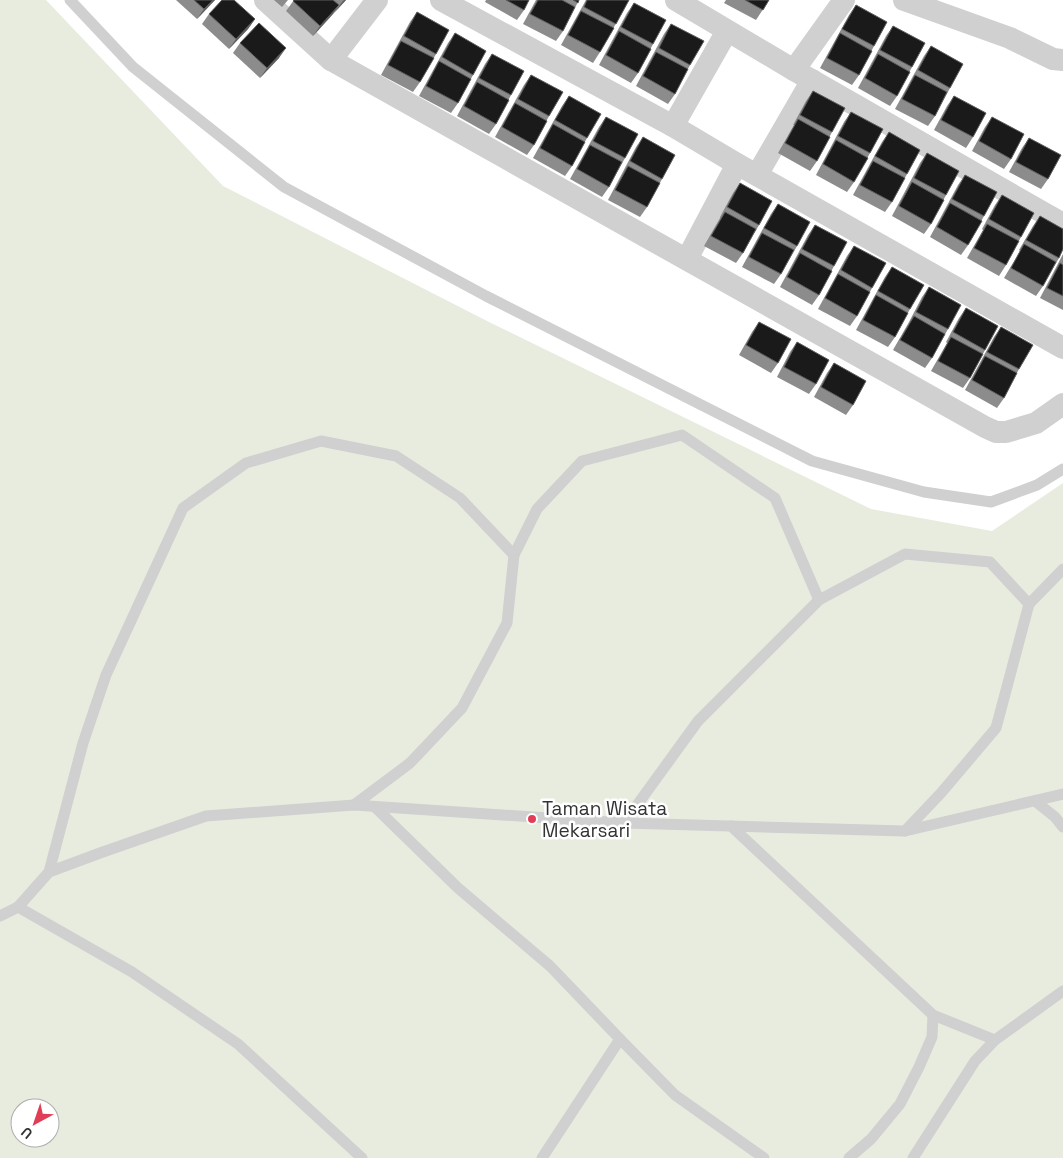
<svg xmlns="http://www.w3.org/2000/svg" width="1063" height="1158" font-family="'Space Grotesk',sans-serif">
  <style>
    .green { fill: #e7ecdf; fill-rule: evenodd }
    .lines { fill: none; stroke-linecap: round; stroke-linejoin: round }
    .lane { stroke: #d0d0d0; stroke-width: 11 }
    .street { stroke: #d0d0d0; stroke-width: 22 }
    .wall { fill: #8c8c8c }
    .shaded-wall { fill: #5f5f5f }
    .building { fill: #1a1a1a; stroke: #5f5f5f }
    .poi-dot { fill: #e23d56; stroke: #fff; stroke-width: 2 }
    .labels { text-anchor: middle; dominant-baseline: central; stroke-width: 5; stroke-linejoin: round; paint-order: stroke }
    .poi-label { font-size: 19px; fill: #333; stroke: #fff; text-anchor: start }
  </style>
  <rect width="100%" height="100%" fill="#fff"/>
  <path class="green" d="M 0,0 L 46,0 L 223,186 L 489,322 L 871,509 L 992,531 L 1063,483 L 1063,1158 L 0,1158 ZM 20,1108 L 50,1108 L 50,1138 L 20,1138 Z"/>
  <g class="lines">
    <g class="lane">
      <polyline points="70,0 133,67 284,187 486,296 812,461 924,492 991,502 1037,485 1063,469"/>
      <polyline points="1029,604 1063,569"/>
      <polyline points="1035,801 1055,817 1063,827"/>
      <polyline points="354,805 410,763 462,708 507,623 514,555 537,509 582,461 682,435 775,498 819,600"/>
      <polyline points="375,807 458,888 550,966 620,1039"/>
      <polyline points="624,823 698,721 819,600 905,554 990,562 1029,604 996,728 941,793 905,831"/>
      <polyline points="731,826 933,1015"/>
      <polyline points="49,872 83,743 106,675 183,508 246,463 321,441 396,456 460,498 514,555"/>
      <polyline points="18,907 49,872 100,853 206,816 354,805 624,823 905,831 1063,794"/>
      <polyline points="0,916 18,907 132,972 238,1044 362,1158"/>
      <polyline points="542,1158 620,1039 675,1095 764,1158"/>
      <polyline points="849,1158 871,1139 900,1104 919,1067 932,1037 933,1015 995,1040"/>
      <polyline points="913,1158 975,1061 995,1040 1063,991"/>
    </g>
    <g class="street">
      <polyline points="265,0 331,60 985,427 996,432 1006,432 1036,423 1063,404"/>
      <polyline points="441,0 673,126 737,164 1063,348"/>
      <polyline points="676,0 794,70 1063,224"/>
      <polyline points="904,0 1010,38 1053,59 1063,60"/>
      <polyline points="331,60 377,0"/>
      <polyline points="794,70 844,0"/>
      <polyline points="673,126 727,31"/>
      <polyline points="757,175 812,80"/>
      <polyline points="687,259 737,164"/>
    </g>
  </g>
  <g class="wall">
    <polygon points="176,0 215,0 197,19"/>
    <polygon points="274,0 288,0 282,7"/>
    <polygon points="294,0 346,0 313,36 286,11"/>
    <polygon points="486,0 529,0 524,10 517,20 485,2"/>
    <polygon points="536,0 579,0 563,31 556,41 523,24"/>
    <polygon points="586,0 629,0 600,52 593,63 561,45"/>
    <polygon points="726,0 769,0 756,20 724,3"/>
    <polygon points="634,3 653,44 638,73 631,83 599,65 627,13"/>
    <polygon points="856,5 874,46 859,75 852,85 820,68 849,15"/>
    <polygon points="417,12 436,54 420,82 413,92 381,75 410,22"/>
    <polygon points="209,14 255,19 248,29 229,49 202,24"/>
    <polygon points="671,24 690,65 675,94 668,104 636,86 664,34"/>
    <polygon points="893,26 912,67 897,96 890,106 858,88 886,36"/>
    <polygon points="455,33 473,75 458,103 451,113 419,96 448,43"/>
    <polygon points="240,43 279,58 260,78 233,53"/>
    <polygon points="931,46 950,88 935,116 928,126 895,109 924,56"/>
    <polygon points="492,54 511,95 496,124 489,134 457,116 485,64"/>
    <polygon points="531,75 549,116 534,145 527,155 495,137 524,85"/>
    <polygon points="813,91 832,132 817,161 810,171 778,153 794,125 793,125 806,101"/>
    <polygon points="569,96 587,138 572,166 565,176 533,158 562,106"/>
    <polygon points="954,96 973,137 966,148 934,130 947,106"/>
    <polygon points="851,112 870,153 854,182 847,192 816,175 844,122"/>
    <polygon points="606,117 625,158 609,187 602,197 570,179 599,127"/>
    <polygon points="992,117 1011,159 1004,169 972,151 985,127"/>
    <polygon points="889,132 907,174 892,202 885,212 853,195 882,142"/>
    <polygon points="643,137 662,179 647,207 640,217 608,200 636,147"/>
    <polygon points="1029,138 1048,179 1041,189 1009,172 1022,148"/>
    <polygon points="927,153 946,195 931,224 924,234 892,216 920,163"/>
    <polygon points="965,175 984,216 968,245 961,255 930,237 958,185"/>
    <polygon points="740,183 759,225 743,253 736,263 704,246 720,218 720,217 733,193"/>
    <polygon points="1002,195 1021,237 1006,265 999,276 967,258 983,230 982,229 995,205"/>
    <polygon points="778,204 797,246 781,274 774,284 742,267 771,214"/>
    <polygon points="1040,216 1059,258 1043,286 1036,296 1004,278 1020,251 1019,250 1033,226"/>
    <polygon points="815,225 834,266 819,295 812,305 780,287 808,235"/>
    <polygon points="854,246 872,288 857,316 850,326 818,309 847,256"/>
    <polygon points="1063,254 1063,310 1040,298"/>
    <polygon points="892,267 910,309 895,337 888,347 856,330 885,277"/>
    <polygon points="929,287 948,329 932,358 925,368 893,350 909,322 922,297"/>
    <polygon points="966,308 985,350 970,378 963,388 931,371 947,343 946,342 959,318"/>
    <polygon points="759,322 778,363 771,373 739,355 752,332"/>
    <polygon points="1001,327 1019,369 1004,398 997,408 965,390 994,337"/>
    <polygon points="797,342 816,384 809,394 777,377 790,352"/>
    <polygon points="834,363 853,405 846,415 814,397 827,373"/>
  </g>
  <g class="shaded-wall">
    <polygon points="213,0 215,0 197,19 204,9"/>
    <polygon points="344,0 346,0 335,12 342,2"/>
    <polygon points="339,5 332,15 313,36 320,26"/>
    <polygon points="255,19 248,29 229,49 236,39"/>
    <polygon points="286,48 279,58 260,78 267,68"/>
  </g>
  <g class="building">
    <polygon points="194,0 213,0 204,9"/>
    <polygon points="222,0 234,0 255,19 236,39 209,14"/>
    <polygon points="294,0 333,0 339,5 320,26 293,1"/>
    <polygon points="506,0 529,0 524,10"/>
    <polygon points="538,0 562,0 575,7 563,31 530,14"/>
    <polygon points="573,0 579,0 578,3"/>
    <polygon points="587,0 629,0 616,24 584,7"/>
    <polygon points="745,0 769,0 763,10"/>
    <polygon points="634,3 666,20 653,44 621,27"/>
    <polygon points="856,5 887,22 874,46 842,29"/>
    <polygon points="581,11 614,28 600,52 568,35"/>
    <polygon points="417,12 449,30 436,54 404,36"/>
    <polygon points="259,23 286,48 267,68 240,43"/>
    <polygon points="671,24 704,41 690,65 659,48"/>
    <polygon points="893,26 925,43 912,67 880,50"/>
    <polygon points="619,31 651,49 638,73 606,55"/>
    <polygon points="455,33 486,51 473,75 442,57"/>
    <polygon points="840,33 872,51 859,75 827,58"/>
    <polygon points="401,41 434,58 420,82 388,65"/>
    <polygon points="931,46 963,64 950,88 918,70"/>
    <polygon points="656,52 688,69 675,94 643,76"/>
    <polygon points="492,54 524,71 511,95 479,78"/>
    <polygon points="878,54 910,72 897,96 865,78"/>
    <polygon points="439,61 471,79 458,103 426,86"/>
    <polygon points="531,75 563,92 549,116 518,99"/>
    <polygon points="915,75 947,92 935,116 902,99"/>
    <polygon points="477,82 509,100 496,124 464,106"/>
    <polygon points="813,91 845,108 832,132 800,115"/>
    <polygon points="569,96 601,114 587,138 555,120"/>
    <polygon points="954,96 986,113 973,137 941,120"/>
    <polygon points="515,103 547,121 534,145 502,127"/>
    <polygon points="851,112 883,129 870,153 838,136"/>
    <polygon points="606,117 638,134 625,158 593,141"/>
    <polygon points="992,117 1024,134 1011,159 979,141"/>
    <polygon points="798,119 830,137 817,161 785,143"/>
    <polygon points="553,124 585,142 572,166 540,148"/>
    <polygon points="889,132 920,150 907,174 875,156"/>
    <polygon points="643,137 675,155 662,179 630,161"/>
    <polygon points="1029,138 1061,155 1048,179 1016,162"/>
    <polygon points="836,140 868,158 854,182 823,164"/>
    <polygon points="590,145 622,162 609,187 577,169"/>
    <polygon points="927,153 959,171 946,195 914,178"/>
    <polygon points="873,161 905,178 892,202 860,185"/>
    <polygon points="628,166 660,183 647,207 615,190"/>
    <polygon points="965,175 997,192 984,216 952,199"/>
    <polygon points="912,182 944,200 931,224 899,206"/>
    <polygon points="740,183 772,201 759,225 727,207"/>
    <polygon points="1002,195 1034,213 1021,237 989,219"/>
    <polygon points="950,203 982,221 968,245 937,227"/>
    <polygon points="778,204 810,222 797,246 764,228"/>
    <polygon points="725,212 756,229 743,253 711,236"/>
    <polygon points="1040,216 1063,229 1063,249 1059,258 1026,240"/>
    <polygon points="987,224 1019,241 1006,265 974,248"/>
    <polygon points="815,225 847,242 834,266 802,249"/>
    <polygon points="762,233 794,250 781,274 749,257"/>
    <polygon points="1024,244 1056,262 1043,286 1011,268"/>
    <polygon points="854,246 886,263 872,288 841,270"/>
    <polygon points="800,253 832,271 819,295 787,277"/>
    <polygon points="1060,263 1063,265 1063,296 1047,288"/>
    <polygon points="892,267 924,285 910,309 878,291"/>
    <polygon points="838,274 870,292 857,316 825,298"/>
    <polygon points="929,287 961,305 948,329 916,312"/>
    <polygon points="876,295 908,313 895,337 863,320"/>
    <polygon points="966,308 998,326 985,350 953,332"/>
    <polygon points="914,316 945,334 932,358 900,340"/>
    <polygon points="759,322 791,339 778,363 746,345"/>
    <polygon points="1001,327 1033,345 1019,369 987,352"/>
    <polygon points="951,337 983,354 970,378 938,361"/>
    <polygon points="797,342 829,360 816,384 784,367"/>
    <polygon points="985,356 1017,373 1004,398 972,380"/>
    <polygon points="834,363 866,381 853,405 821,387"/>
  </g>
  <circle class="poi-dot" cx="532" cy="819" r="5"/>
  <g class="labels">
    <g class="poi-label">
      <text x="542" y="808">Taman Wisata<tspan x="542" dy="22">Mekarsari</tspan></text>
    </g>
  </g>
  <g transform="translate(35 1123) rotate(220)"><circle r="24" fill="#ffffff" stroke="#adadad"/>
  <path d="M0-4L9 19L0 12L-9 19Z" fill="#e23d56"/>
  <text y="-8" font-size="14" font-weight="bold" text-anchor="middle" fill="#333333">U</text>
  </g>
</svg>
